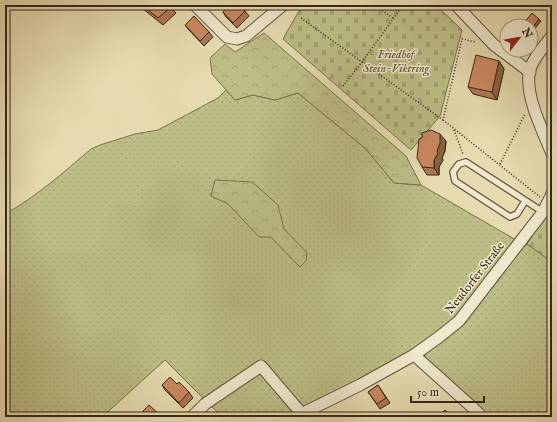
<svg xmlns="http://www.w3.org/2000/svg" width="557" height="422" font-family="'IM FELL English',serif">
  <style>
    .grass { fill: url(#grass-dots); stroke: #7a724e }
    .forest { fill: url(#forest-crowns); stroke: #7a724e }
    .cemetery { fill: url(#cemetery-stones); stroke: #7a724e }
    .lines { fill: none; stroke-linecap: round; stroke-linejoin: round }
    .lane-casing { stroke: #62533c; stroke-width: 8 }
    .street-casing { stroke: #62533c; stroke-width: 13 }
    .path { stroke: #362616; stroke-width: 1.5; stroke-dasharray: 1 2; stroke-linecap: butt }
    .lane { stroke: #efe8cc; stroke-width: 5.5 }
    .street { stroke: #efe8cc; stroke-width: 11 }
    .wall { fill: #ae7653; stroke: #362616 }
    .shaded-wall { fill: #8d6043; stroke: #362616 }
    .building { fill: #ca8960; stroke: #362616 }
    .labels { text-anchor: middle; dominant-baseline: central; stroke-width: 3; stroke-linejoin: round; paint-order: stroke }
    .park-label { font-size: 12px; font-style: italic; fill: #584c32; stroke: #efe8cc }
    .street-label { font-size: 12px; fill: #362616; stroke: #efe8cc }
  </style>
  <defs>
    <pattern id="grass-dots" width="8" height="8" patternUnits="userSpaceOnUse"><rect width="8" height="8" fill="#bdbd86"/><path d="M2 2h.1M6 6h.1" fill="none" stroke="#a3a273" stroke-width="1.8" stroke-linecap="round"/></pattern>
    <pattern id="forest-crowns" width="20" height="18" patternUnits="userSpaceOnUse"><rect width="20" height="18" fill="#bdbd86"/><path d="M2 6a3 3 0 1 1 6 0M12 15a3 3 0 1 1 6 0" fill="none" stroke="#a3a273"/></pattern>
    <pattern id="cemetery-stones" width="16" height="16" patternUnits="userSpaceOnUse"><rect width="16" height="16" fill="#bdbd86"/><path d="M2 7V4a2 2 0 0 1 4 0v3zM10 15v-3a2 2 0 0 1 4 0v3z" fill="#a3a273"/></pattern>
  </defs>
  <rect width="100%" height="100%" fill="#e6dbb0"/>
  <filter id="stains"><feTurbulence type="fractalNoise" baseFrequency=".005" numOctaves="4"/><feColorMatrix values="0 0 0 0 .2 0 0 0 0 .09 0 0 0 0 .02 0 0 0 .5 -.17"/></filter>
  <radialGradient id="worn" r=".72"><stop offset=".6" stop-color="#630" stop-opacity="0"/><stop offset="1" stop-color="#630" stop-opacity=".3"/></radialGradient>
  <g class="grass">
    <path d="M 226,90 L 235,100 L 253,95 L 275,100 L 298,93 L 366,149 L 394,183 L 421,185 L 516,240 L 470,303 L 441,332 L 392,363 L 289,417 L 222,417 L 165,360 L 102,417 L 5,417 L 5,214 C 36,197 64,172 91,149 L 100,145 L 135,134 L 158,130 L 218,98 Z"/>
    <polygon points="527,244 552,262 552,417 490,417 430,366 424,354 458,327 475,310 520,249"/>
  </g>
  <g class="forest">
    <polygon points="264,33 406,156 421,185 394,183 366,149 298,93 275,100 253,95 235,100 212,74 210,58 225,44 235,52"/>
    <polygon points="215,180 252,182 278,205 284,229 307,253 306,261 300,267 271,237 259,237 228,204 211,196"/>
  </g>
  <g class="cemetery">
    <polygon points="306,5 436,5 462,30 440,116 411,150 283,39 300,9"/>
    <polygon points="552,205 552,262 527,244"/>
  </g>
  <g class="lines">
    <g class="lane-casing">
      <polyline id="lane" points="525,201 517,214 510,217 455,181 453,172 459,164 466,162 543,212"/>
    </g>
    <g class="street-casing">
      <g id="street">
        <polyline points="195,5 227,37 237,39 246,36 283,5"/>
        <polyline points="456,5 494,45 530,72"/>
        <path d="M 552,36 C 544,46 531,61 529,73 C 526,99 543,131 552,154"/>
        <polyline points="414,355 472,407 482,417"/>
        <polyline points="192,417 205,404 261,366 302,414"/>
        <polyline points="295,417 360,385 414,355 439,337 459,321 543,212 552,194"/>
      </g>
    </g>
    <g class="path">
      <polyline points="375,5 393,18"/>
      <polyline points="301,18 443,120 462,39 476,42"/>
      <polyline points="343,86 362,62 403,5"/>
      <polyline points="443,120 540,197"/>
      <polyline points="454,130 463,154"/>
      <polyline points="500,164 525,114"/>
    </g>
    <use href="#lane" class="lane"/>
    <use href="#street" class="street"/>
  </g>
  <g class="wall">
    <polygon points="140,5 169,5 176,13 163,25 142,8"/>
    <polygon points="530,5 552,5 532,8"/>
    <polygon points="245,11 249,16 237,28 226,17 223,12"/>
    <polygon points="185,25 209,32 213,37 204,46 189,30"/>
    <polygon points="499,61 504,69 497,100 473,94 468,87"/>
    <polygon points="446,141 445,151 442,158 443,160 439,167 439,175 427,175 422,167"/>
    <polygon points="162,385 189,392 193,398 183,408 165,390"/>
    <polygon points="378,385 390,403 380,409 368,392"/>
  </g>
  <g class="shaded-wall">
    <polygon points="539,19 541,21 533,31 531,29"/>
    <polygon points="535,31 537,34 531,41 531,36"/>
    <polygon points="499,61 504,69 497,100 492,92"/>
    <polygon points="440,134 446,141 445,151 442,158 443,160 439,167 439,175 434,168 434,160 437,151"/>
  </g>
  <g class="building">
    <polygon points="142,5 169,5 171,7 158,18"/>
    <polygon points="230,5 239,5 245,11 233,23 223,12"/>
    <polygon points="532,13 539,19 531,29 535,31 531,36 531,26 516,26 521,20 524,23"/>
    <polygon points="194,16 209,32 200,41 185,25"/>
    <polygon points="476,55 499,61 492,92 468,87"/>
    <polygon points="431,130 440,134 440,143 437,151 438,153 434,160 434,168 422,167 417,158 419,139 422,138 422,133"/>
    <polygon points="170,377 177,384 179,382 189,392 179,403 162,385"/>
    <polygon points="378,385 386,398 377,404 368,392"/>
    <polygon points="149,405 162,417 148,417 143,411"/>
    <polygon points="445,410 452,417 438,417"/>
  </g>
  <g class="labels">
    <g class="park-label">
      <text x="396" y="54">Friedhof<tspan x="396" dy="14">Stein-Viktring</tspan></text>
    </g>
    <g class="street-label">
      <text transform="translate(475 278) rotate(-52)">Neudorfer Straße</text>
    </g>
  </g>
  <rect width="557" height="422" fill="none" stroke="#e6dbb0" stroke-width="20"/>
  <rect x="6" y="6" width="545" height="410" fill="none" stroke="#362616" stroke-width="2"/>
  <rect x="10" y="10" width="537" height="402" fill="none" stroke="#362616"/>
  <g transform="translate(519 38) rotate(59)"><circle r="19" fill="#efe8cc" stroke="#a59a83"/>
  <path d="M0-3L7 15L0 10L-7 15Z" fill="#8f2418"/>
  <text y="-6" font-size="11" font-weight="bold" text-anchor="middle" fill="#362616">N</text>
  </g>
  <path d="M411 396v6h73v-6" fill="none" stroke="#362616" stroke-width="2"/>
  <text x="417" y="396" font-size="12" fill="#362616" stroke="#efe8cc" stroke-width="3" paint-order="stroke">50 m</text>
  <rect width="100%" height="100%" filter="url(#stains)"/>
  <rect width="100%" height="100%" fill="url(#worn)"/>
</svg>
